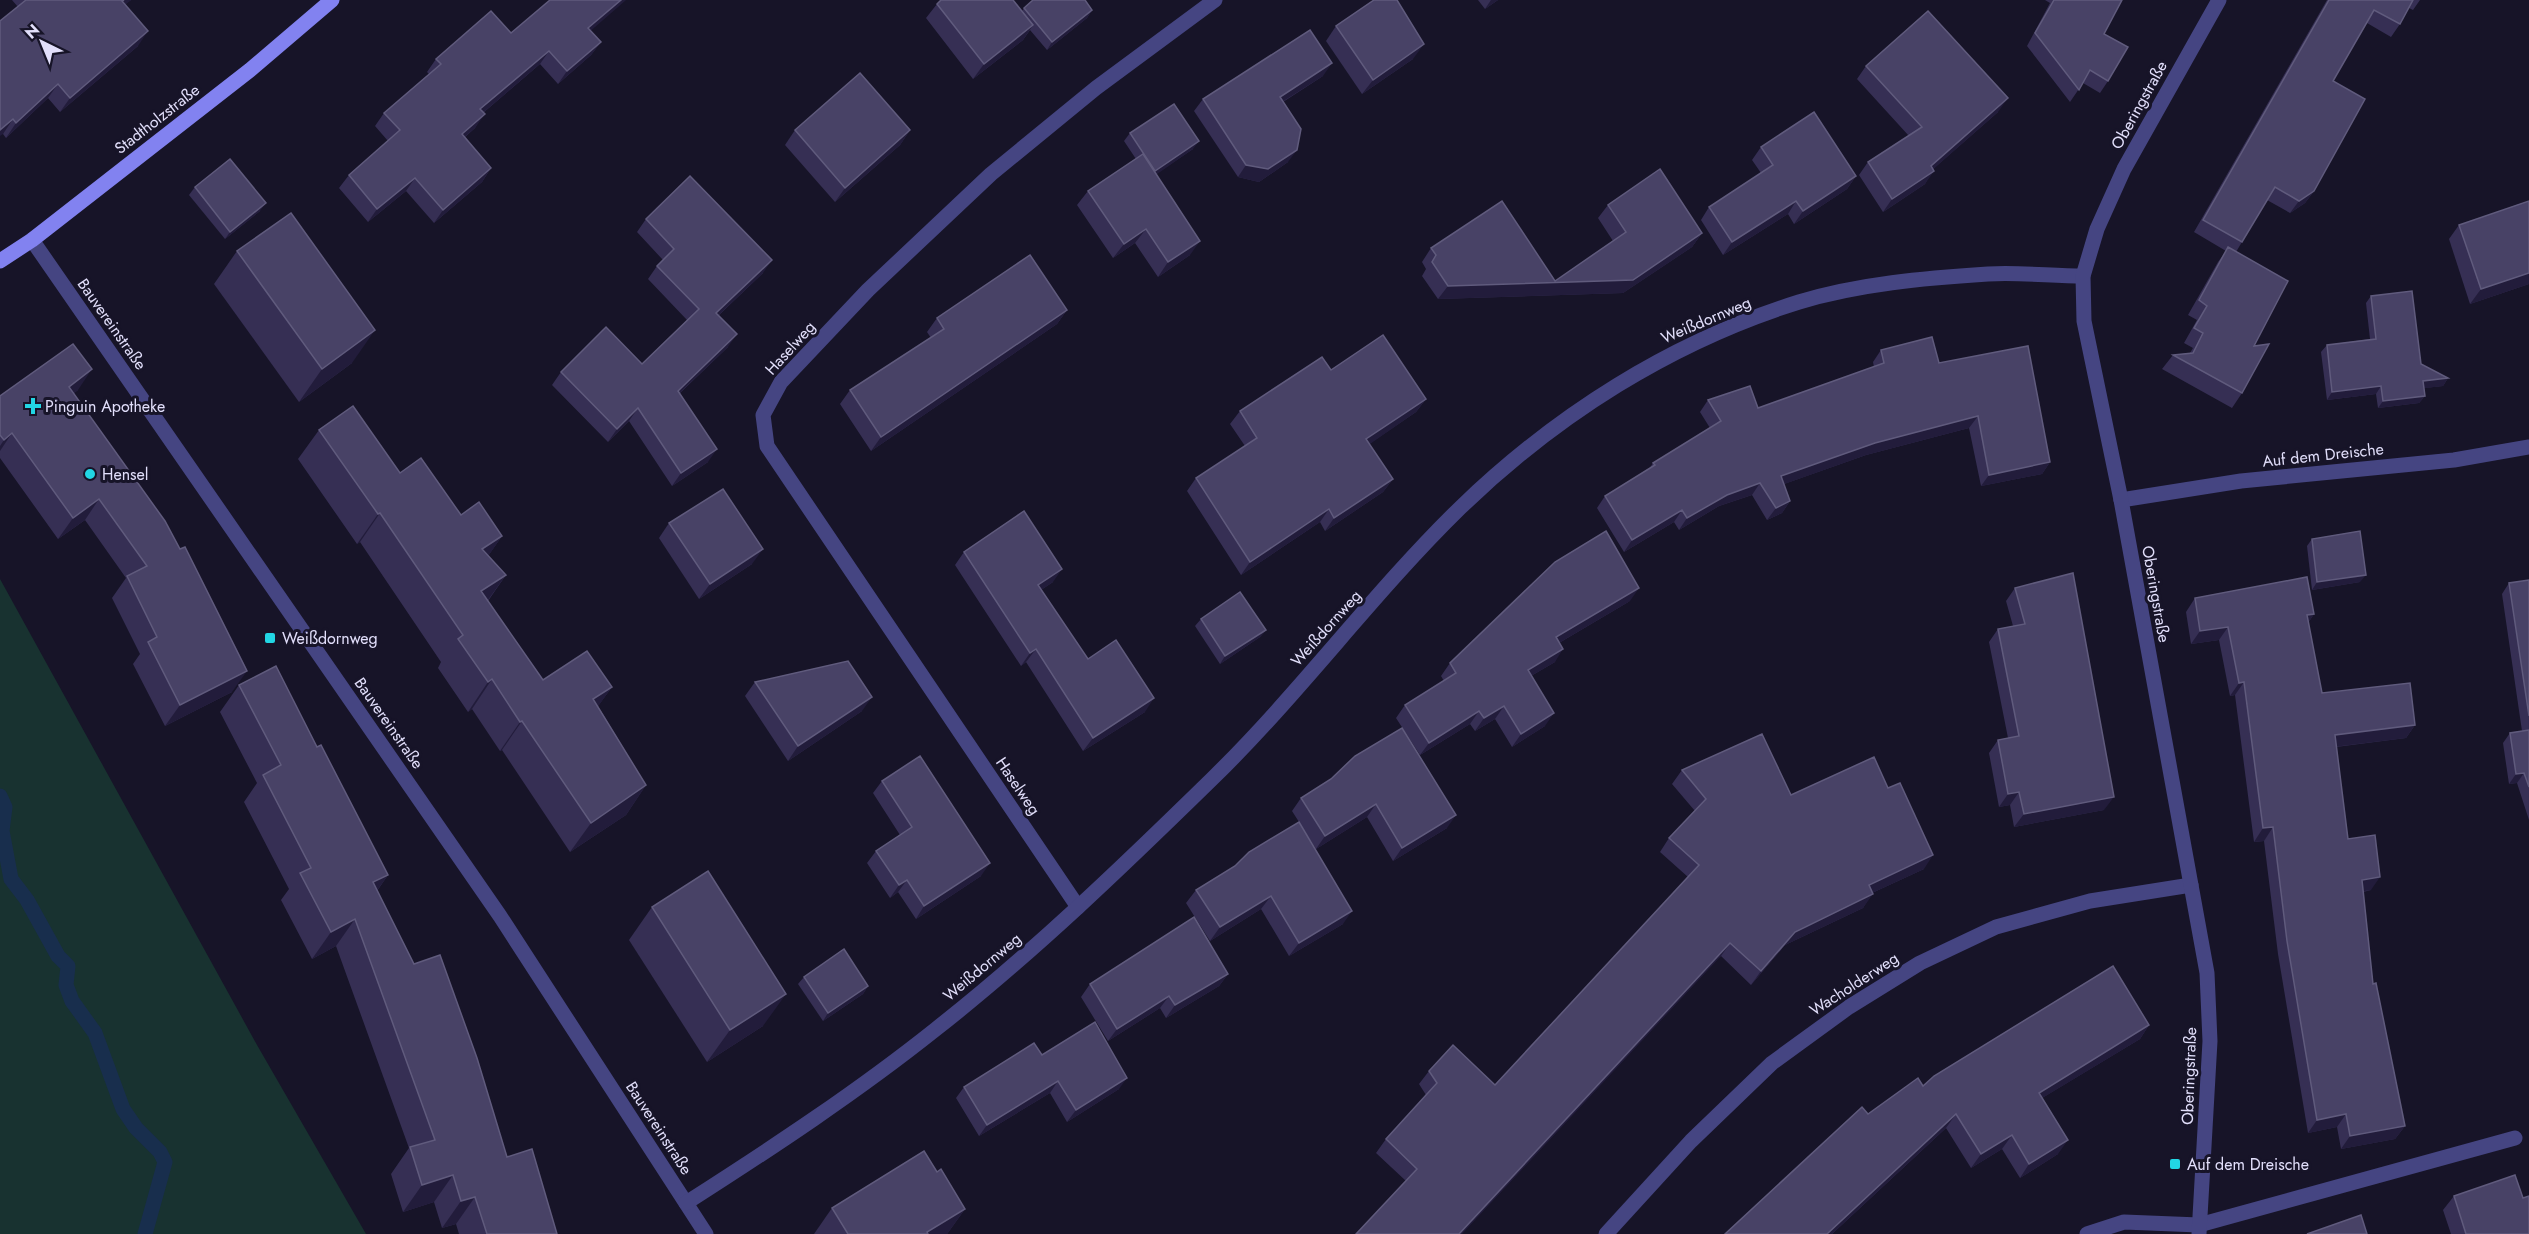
<svg xmlns="http://www.w3.org/2000/svg" width="2529" height="1234" font-family="Jost,sans-serif">
  <style>
    .green { fill: #183230 }
    .lines { fill: none; stroke-linecap: round; stroke-linejoin: round }
    .stream { stroke: #182e4d; stroke-width: 15 }
    .lane { stroke: #454582; stroke-width: 15 }
    .street { stroke: #454582; stroke-width: 15 }
    .secondary { stroke: #8282f0; stroke-width: 15 }
    .wall { fill: #362f54 }
    .shaded-wall { fill: #221c3b }
    .building { fill: #484266; stroke: #605b7d; stroke-width: 1.5 }
    .poi-dot { fill: #22d6e4; stroke: #171428; stroke-width: 2 }
    .labels { text-anchor: middle; dominant-baseline: central; stroke-width: 6; stroke-linejoin: round; paint-order: stroke }
    .street-label { font-size: 16px; fill: #e2dffb; stroke: #171428 }
    .poi-label { font-size: 16px; fill: #e2dffb; stroke: #171428; text-anchor: start }
  </style>
  <rect width="100%" height="100%" fill="#171428"/>
  <polygon class="green" points="0,579 257,1045 366,1234 0,1234"/>
  <g class="lines">
    <polyline class="stream" points="0,796 5,807 2,831 11,879 27,900 58,956 68,966 66,985 72,1001 95,1033 123,1109 136,1128 160,1152 165,1162 145,1234"/>
    <polyline class="lane" points="2199,1225 2515,1138"/>
    <g class="street">
      <polyline points="32,240 500,916 706,1234"/>
      <polyline points="2121,500 2241,481 2454,460 2529,447"/>
      <polyline points="1078,907 767,446 763,415 781,382 868,290 991,174 1096,88 1215,0"/>
      <path d="M 686,1203 C 772,1148 857,1092 936,1029 C 1034,952 1124,865 1213,778 C 1300,693 1373,593 1460,508 C 1556,415 1671,342 1799,302 C 1858,284 1925,278 1988,274 C 2019,272 2052,276 2083,276"/>
      <polyline points="1606,1234 1691,1141 1772,1063 1849,1007 1920,963 1996,927 2090,901 2191,885"/>
      <polyline points="2087,1234 2124,1222 2199,1225"/>
      <polyline points="2199,1234 2210,1041 2207,973 2121,500 2084,321 2083,276 2097,229 2124,169 2219,0"/>
    </g>
    <polyline class="secondary" points="0,261 32,240 250,70 332,0"/>
  </g>
  <g class="wall">
    <polygon points="12,0 131,0 125,4 138,46 60,112 48,98 6,138 3,134 18,7"/>
    <polygon points="1478,0 1498,0 1485,9"/>
    <polygon points="2045,0 2122,0 2104,34 2108,81 2100,93 2083,83 2070,102 2027,46 2050,3"/>
    <polygon points="2327,0 2420,0 2413,10 2409,8 2400,24 2391,37 2367,23 2333,81 2314,191 2305,203 2290,213 2267,200 2236,252 2254,346 2242,393 2232,408 2162,369 2173,355 2190,353 2193,348 2184,343 2197,320 2188,315 2218,262 2226,251 2194,232"/>
    <polygon points="937,4 1022,11 1024,8 1092,10 1087,18 1047,50 1030,30 1023,40 973,79 926,18"/>
    <polygon points="1336,26 1413,59 1362,94 1326,41"/>
    <polygon points="591,31 601,42 591,55 558,84 540,64 483,113 475,128 465,137 491,168 482,182 434,223 406,191 368,222 339,188 349,175 388,141 375,126 384,113 429,74 427,72 436,59 511,33"/>
    <polygon points="1866,66 1998,112 1933,169 1925,184 1883,212 1859,175 1868,162 1909,136 1857,79"/>
    <polygon points="1323,76 1283,102 1288,162 1259,182 1238,177 1194,111 1203,99"/>
    <polygon points="795,130 910,130 900,145 835,202 785,145"/>
    <polygon points="1130,133 1193,149 1156,174 1190,255 1158,277 1135,243 1113,258 1077,205 1088,191 1136,159 1124,141"/>
    <polygon points="1761,147 1856,176 1847,189 1794,224 1788,214 1723,255 1701,220 1709,207 1761,173 1752,160"/>
    <polygon points="195,187 260,211 225,239 189,195"/>
    <polygon points="2529,201 2529,284 2470,304 2449,239 2459,225"/>
    <polygon points="1608,205 1702,233 1692,247 1623,293 1438,299 1422,276 1426,269 1422,262 1431,248 1555,281 1613,241 1598,218"/>
    <polygon points="646,219 763,273 719,315 728,347 680,393 708,462 672,486 629,421 608,442 552,385 561,372 642,364 687,320 648,279 657,266 663,260 637,232"/>
    <polygon points="237,251 352,363 299,402 214,284"/>
    <polygon points="2371,296 2421,364 2448,378 2443,386 2424,388 2425,396 2419,403 2378,408 2376,394 2327,400 2321,352 2327,345 2370,339 2366,303"/>
    <polygon points="1067,310 1057,324 871,451 840,404 850,390 931,338 927,332 937,318"/>
    <polygon points="1881,350 1939,363 2050,462 2042,474 1981,486 1969,428 1866,455 1784,484 1790,501 1782,513 1767,520 1752,495 1719,506 1679,530 1674,522 1624,552 1597,508 1605,496 1649,469 1653,463 1710,428 1700,412 1708,400 1758,408 1874,367 1873,362"/>
    <polygon points="1331,370 1426,399 1416,412 1369,444 1393,479 1383,492 1325,531 1320,522 1241,575 1187,491 1196,478 1245,446 1230,424 1240,411"/>
    <polygon points="78,390 74,393 232,692 165,726 133,664 140,654 112,598 126,578 85,520 58,539 0,458 0,396"/>
    <polygon points="319,430 400,473 461,515 502,536 488,556 506,575 488,601 543,680 612,687 598,706 646,785 626,815 570,852 502,750 500,751 472,709 468,712 438,668 441,662 360,542 357,544 298,459"/>
    <polygon points="669,523 752,564 699,599 659,538"/>
    <polygon points="2312,539 2360,582 2312,590 2307,546"/>
    <polygon points="964,552 1053,582 1041,590 1088,659 1145,712 1083,751 1026,662 1021,666 955,565"/>
    <polygon points="2529,580 2529,820 2517,783 2509,784 2503,743 2510,733 2522,731 2502,594 2509,583"/>
    <polygon points="2015,588 2104,810 2014,827 2010,805 1999,807 1989,753 1998,740 2008,738 1989,642 1998,629 2013,626 2006,601"/>
    <polygon points="2195,598 2314,614 2308,623 2322,693 2415,725 2406,738 2336,747 2348,839 2371,890 2363,892 2373,984 2405,1126 2395,1139 2341,1149 2337,1127 2308,1133 2278,954 2264,841 2254,842 2235,695 2230,696 2219,640 2191,644 2186,612"/>
    <polygon points="1630,601 1559,643 1555,662 1531,676 1545,726 1512,747 1495,719 1475,731 1470,724 1420,755 1396,718 1405,705 1444,681 1441,676 1450,663"/>
    <polygon points="1201,619 1266,630 1260,637 1220,664 1195,626"/>
    <polygon points="755,682 862,711 788,761 745,696"/>
    <polygon points="239,685 317,747 388,875 377,891 507,1157 557,1234 459,1234 456,1224 442,1228 434,1202 403,1212 391,1174 409,1148 336,946 312,959 281,900 289,889 244,802 257,783 220,712"/>
    <polygon points="1682,770 1791,795 1924,869 1872,893 1863,908 1785,945 1751,985 1721,956 1406,1181 1376,1153 1386,1139 1426,1095 1419,1084 1429,1071 1495,1085 1688,877 1660,852 1669,838 1695,811 1672,784"/>
    <polygon points="1331,779 1447,828 1393,861 1367,817 1316,849 1301,825 1343,924 1289,956 1261,909 1210,941 1186,903 1196,890 1235,866 1299,822 1292,811 1301,798"/>
    <polygon points="882,781 981,876 916,919 898,892 890,898 867,863 876,851 900,835 873,793"/>
    <polygon points="652,907 763,1026 707,1062 629,940"/>
    <polygon points="1228,974 1219,986 1166,1018 1160,1008 1108,1041 1081,997 1090,984"/>
    <polygon points="804,977 868,986 863,994 823,1021 798,984"/>
    <polygon points="2149,1025 2140,1039 2042,1098 2058,1154 2020,1178 2002,1149 1971,1168 1946,1128 1832,1234 1725,1234 1868,1114 1923,1086"/>
    <polygon points="1042,1055 1119,1089 1067,1122 1050,1093 979,1136 956,1098 964,1087"/>
    <polygon points="937,1172 965,1209 947,1234 814,1234 832,1208"/>
    <polygon points="2454,1196 2529,1234 2451,1234 2443,1210"/>
  </g>
  <g class="shaded-wall">
    <polygon points="124,0 131,0 112,16"/>
    <polygon points="621,0 626,0 579,41 588,28"/>
    <polygon points="1491,0 1498,0 1485,9"/>
    <polygon points="1092,10 1087,18 1047,50 1052,42"/>
    <polygon points="1033,25 1023,40 973,79 984,64"/>
    <polygon points="148,31 138,46 60,112 70,98"/>
    <polygon points="601,42 591,55 558,84 567,71"/>
    <polygon points="1424,44 1413,59 1362,94 1373,80"/>
    <polygon points="549,51 540,64 471,123 480,109"/>
    <polygon points="1332,63 1323,76 1271,109 1280,97"/>
    <polygon points="58,84 48,98 6,138 16,123"/>
    <polygon points="2008,98 1998,112 1922,179 1931,166"/>
    <polygon points="485,114 475,128 453,147 462,134"/>
    <polygon points="13,119 3,134 0,136 0,130"/>
    <polygon points="910,130 900,145 835,202 845,188"/>
    <polygon points="1199,141 1193,149 1150,179 1155,171"/>
    <polygon points="1297,150 1288,162 1259,182 1238,177 1246,165"/>
    <polygon points="491,168 482,182 434,223 443,210"/>
    <polygon points="1934,171 1925,184 1883,212 1892,199"/>
    <polygon points="1856,176 1847,189 1794,224 1803,211"/>
    <polygon points="415,178 406,191 368,222 377,209"/>
    <polygon points="2314,191 2305,203 2290,213 2299,201"/>
    <polygon points="1796,201 1788,214 1723,255 1732,242"/>
    <polygon points="266,203 260,211 225,239 230,232"/>
    <polygon points="1146,229 1135,243 1113,258 1124,244"/>
    <polygon points="1702,233 1692,247 1623,293 1438,299 1448,286 1633,280"/>
    <polygon points="1200,241 1190,255 1158,277 1168,262"/>
    <polygon points="772,260 763,273 707,326 716,313"/>
    <polygon points="2529,273 2529,284 2470,304 2481,289"/>
    <polygon points="1067,310 1057,324 871,451 881,437"/>
    <polygon points="375,330 352,363 299,402 322,369"/>
    <polygon points="737,334 728,347 669,403 678,391"/>
    <polygon points="92,369 78,390 54,409 69,387"/>
    <polygon points="2448,378 2443,386 2418,389 2423,381"/>
    <polygon points="2381,386 2376,394 2327,400 2332,392"/>
    <polygon points="2425,396 2419,403 2378,408 2383,401"/>
    <polygon points="1426,399 1416,412 1357,453 1366,439"/>
    <polygon points="638,408 629,421 608,442 617,429"/>
    <polygon points="1978,416 1969,428 1866,455 1773,488 1781,476 1875,443"/>
    <polygon points="12,433 0,451 0,446 4,440"/>
    <polygon points="717,449 708,462 672,486 681,473"/>
    <polygon points="2050,462 2042,474 1981,486 1989,475"/>
    <polygon points="1393,479 1383,492 1325,531 1334,518"/>
    <polygon points="1760,483 1752,495 1719,506 1679,530 1687,518 1727,495"/>
    <polygon points="99,499 85,520 58,539 73,518"/>
    <polygon points="1790,501 1782,513 1767,520 1776,508"/>
    <polygon points="1329,509 1320,522 1241,575 1250,562"/>
    <polygon points="1682,510 1674,522 1624,552 1632,540"/>
    <polygon points="380,513 360,542 357,544 378,514"/>
    <polygon points="502,536 482,565 482,549"/>
    <polygon points="763,549 752,564 699,599 710,584"/>
    <polygon points="1062,569 1053,582 1029,598 1038,585"/>
    <polygon points="506,575 485,604 481,591"/>
    <polygon points="2366,575 2360,582 2312,590 2317,582"/>
    <polygon points="1639,588 1630,601 1547,650 1556,637"/>
    <polygon points="2314,614 2305,628 2307,615"/>
    <polygon points="2228,627 2219,640 2191,644 2200,631"/>
    <polygon points="1266,630 1260,637 1220,664 1225,656"/>
    <polygon points="1036,649 1026,662 1021,666 1030,653"/>
    <polygon points="1563,649 1555,662 1519,683 1528,670"/>
    <polygon points="247,671 232,692 165,726 180,705"/>
    <polygon points="492,679 472,709 468,712 488,682"/>
    <polygon points="2244,682 2235,695 2230,696 2239,683"/>
    <polygon points="612,687 591,716 593,699"/>
    <polygon points="872,697 862,711 788,761 798,746"/>
    <polygon points="1154,698 1145,712 1083,751 1093,738"/>
    <polygon points="1504,706 1495,719 1475,731 1484,718"/>
    <polygon points="1479,711 1470,724 1420,755 1429,743"/>
    <polygon points="1554,713 1545,726 1512,747 1521,734"/>
    <polygon points="522,721 502,750 500,751 520,722"/>
    <polygon points="2415,725 2406,738 2325,748 2335,735"/>
    <polygon points="2524,773 2517,783 2509,784 2516,774"/>
    <polygon points="646,785 626,815 570,852 591,823"/>
    <polygon points="2019,792 2010,805 1999,807 2008,794"/>
    <polygon points="2114,797 2104,810 2014,827 2024,814"/>
    <polygon points="1376,804 1367,817 1316,849 1325,836"/>
    <polygon points="1456,815 1447,828 1393,861 1402,848"/>
    <polygon points="2273,827 2264,841 2254,842 2263,828"/>
    <polygon points="1933,855 1924,869 1859,899 1869,885"/>
    <polygon points="990,863 981,876 916,919 924,906"/>
    <polygon points="388,875 369,902 373,882"/>
    <polygon points="2380,877 2371,890 2352,893 2362,880"/>
    <polygon points="907,880 898,892 890,898 899,885"/>
    <polygon points="1873,894 1863,908 1785,945 1751,985 1761,971 1795,932"/>
    <polygon points="1271,896 1261,909 1210,941 1220,927"/>
    <polygon points="1352,911 1343,924 1289,956 1299,943"/>
    <polygon points="355,919 336,946 312,959 331,932"/>
    <polygon points="1730,943 1721,956 1462,1234 1459,1234"/>
    <polygon points="1228,974 1219,986 1166,1018 1175,1005"/>
    <polygon points="868,986 863,994 823,1021 828,1013"/>
    <polygon points="786,994 763,1026 707,1062 730,1030"/>
    <polygon points="1169,996 1160,1008 1108,1041 1117,1029"/>
    <polygon points="2149,1025 2140,1039 2029,1106 2039,1093"/>
    <polygon points="1127,1078 1119,1089 1067,1122 1076,1110"/>
    <polygon points="1058,1081 1050,1093 979,1136 987,1125"/>
    <polygon points="1956,1114 1946,1128 1832,1234 1827,1234"/>
    <polygon points="2346,1114 2337,1127 2308,1133 2317,1120"/>
    <polygon points="2405,1126 2395,1139 2341,1149 2350,1136"/>
    <polygon points="2012,1135 2002,1149 1971,1168 1981,1154"/>
    <polygon points="2068,1140 2058,1154 2020,1178 2029,1164"/>
    <polygon points="453,1175 434,1202 403,1212 422,1185"/>
    <polygon points="475,1197 456,1224 442,1228 461,1201"/>
    <polygon points="965,1209 947,1234 925,1234 927,1232"/>
  </g>
  <g class="building">
    <polygon points="26,0 124,0 122,1 148,31 70,98 58,84 16,123 13,119 0,130 0,21"/>
    <polygon points="550,0 621,0 588,28 601,42 567,71 549,51 480,109 485,114 462,134 491,168 443,210 415,178 377,209 349,175 400,130 384,113 441,64 436,59 491,11 511,33"/>
    <polygon points="941,0 1013,0 1033,25 984,64 937,4"/>
    <polygon points="1033,0 1085,0 1092,10 1052,42 1024,8"/>
    <polygon points="1374,0 1397,0 1424,44 1373,80 1336,26"/>
    <polygon points="2054,0 2122,0 2104,34 2128,47 2108,81 2090,70 2079,90 2035,33"/>
    <polygon points="2329,0 2413,0 2400,24 2374,10 2333,81 2365,99 2314,191 2299,201 2275,187 2242,242 2203,220"/>
    <polygon points="1928,11 2008,98 1931,166 1934,171 1892,199 1868,162 1922,127 1866,66"/>
    <polygon points="1310,30 1332,63 1280,97 1301,129 1297,150 1268,169 1246,165 1203,99"/>
    <polygon points="860,73 910,130 845,188 795,130"/>
    <polygon points="1174,104 1199,141 1155,171 1130,133"/>
    <polygon points="1814,112 1856,176 1803,211 1796,201 1732,242 1709,207 1773,165 1761,147"/>
    <polygon points="1143,154 1200,241 1168,262 1146,229 1124,244 1088,191"/>
    <polygon points="230,159 266,203 230,232 195,187"/>
    <polygon points="1660,169 1702,233 1633,280 1448,286 1432,262 1436,255 1431,248 1502,201 1555,281 1626,232 1608,205"/>
    <polygon points="690,176 772,260 716,313 737,334 678,391 717,449 681,473 638,408 617,429 561,372 606,327 642,364 699,309 657,266 674,249 646,219"/>
    <polygon points="2529,201 2529,273 2481,289 2459,225"/>
    <polygon points="291,213 375,330 322,369 237,251"/>
    <polygon points="2228,247 2288,281 2254,346 2269,344 2242,393 2173,355 2193,353 2203,333 2194,328 2207,306 2199,300"/>
    <polygon points="1030,255 1067,310 881,437 850,390 944,329 937,318"/>
    <polygon points="2412,291 2421,364 2448,378 2423,381 2425,396 2383,401 2381,386 2332,392 2327,345 2376,339 2371,296"/>
    <polygon points="1383,335 1426,399 1366,439 1393,479 1334,518 1329,509 1250,562 1196,478 1257,438 1240,411 1322,357 1331,370"/>
    <polygon points="1932,337 1939,363 2028,346 2050,462 1989,475 1978,416 1875,443 1781,476 1790,501 1776,508 1760,483 1727,495 1687,518 1682,510 1632,540 1605,496 1655,465 1653,463 1721,421 1708,400 1750,386 1758,408 1884,363 1881,350"/>
    <polygon points="73,344 92,369 69,387 165,521 180,549 185,547 247,671 180,705 148,642 157,637 127,576 147,566 99,499 73,518 12,433 4,440 0,435 0,396"/>
    <polygon points="353,406 400,473 421,458 461,515 479,502 502,536 482,549 506,575 481,591 543,680 587,651 612,687 593,699 646,785 591,823 522,721 520,722 492,679 488,682 458,639 463,635 380,513 378,514 319,430"/>
    <polygon points="723,489 763,549 710,584 669,523"/>
    <polygon points="1024,511 1062,569 1038,585 1088,659 1116,640 1154,698 1093,738 1036,649 1030,653 964,552"/>
    <polygon points="1606,531 1639,588 1556,637 1563,649 1528,670 1554,713 1521,734 1504,706 1484,718 1479,711 1429,743 1405,705 1456,673 1450,663 1555,562"/>
    <polygon points="2360,531 2366,575 2317,582 2312,539"/>
    <polygon points="2073,573 2114,797 2024,814 2019,792 2008,794 1998,740 2019,736 1998,629 2025,624 2015,588"/>
    <polygon points="2307,577 2314,614 2307,615 2322,693 2410,683 2415,725 2335,735 2348,839 2375,835 2380,877 2362,880 2373,984 2376,983 2405,1126 2350,1136 2346,1114 2317,1120 2287,941 2273,827 2263,828 2244,682 2239,683 2228,627 2200,631 2195,598"/>
    <polygon points="2529,580 2529,716 2509,583"/>
    <polygon points="1240,592 1266,630 1225,656 1201,619"/>
    <polygon points="848,661 872,697 798,746 755,682"/>
    <polygon points="276,666 317,747 321,745 388,875 373,882 414,964 440,955 477,1058 507,1157 532,1149 557,1234 487,1234 475,1197 461,1201 453,1175 422,1185 410,1147 435,1140 355,919 331,932 300,873 311,868 263,775 281,765 239,685"/>
    <polygon points="1402,728 1456,815 1402,848 1376,804 1325,836 1301,798 1331,779 1355,756"/>
    <polygon points="2529,730 2529,787 2524,773 2516,774 2510,733"/>
    <polygon points="1762,734 1791,795 1874,757 1888,788 1900,783 1933,855 1869,885 1873,894 1795,932 1761,971 1730,943 1459,1234 1356,1234 1417,1169 1386,1139 1437,1083 1429,1071 1453,1045 1495,1085 1699,865 1669,838 1706,799 1682,770"/>
    <polygon points="920,756 990,863 924,906 907,880 899,885 876,851 912,827 882,781"/>
    <polygon points="1299,822 1352,911 1299,943 1271,896 1220,927 1196,890 1235,866 1249,852"/>
    <polygon points="708,871 786,994 730,1030 652,907"/>
    <polygon points="1194,917 1228,974 1175,1005 1169,996 1117,1029 1090,984"/>
    <polygon points="844,949 868,986 828,1013 804,977"/>
    <polygon points="2113,966 2149,1025 2039,1093 2068,1140 2029,1164 2012,1135 1981,1154 1956,1114 1827,1234 1725,1234 1862,1107 1868,1114 1918,1078 1923,1086 1934,1076"/>
    <polygon points="1095,1022 1127,1078 1076,1110 1058,1081 987,1125 964,1087 1034,1043 1042,1055"/>
    <polygon points="924,1151 937,1172 941,1169 965,1209 927,1232 928,1234 848,1234 832,1208"/>
    <polygon points="2515,1175 2523,1198 2529,1196 2529,1234 2466,1234 2454,1196"/>
    <polygon points="2361,1215 2367,1234 2307,1234"/>
  </g>
  <g class="poi-dot">
    <path d="M30 397h6v6h6v6h-6v6h-6v-6h-6v-6h6z"/>
    <circle cx="90" cy="474" r="6"/>
    <rect x="264" y="632" width="12" height="12" rx="3"/>
    <rect x="2169" y="1158" width="12" height="12" rx="3"/>
  </g>
  <g class="labels">
    <g class="street-label">
      <text transform="translate(2139 105) rotate(-61)">Oberingstraße</text>
      <text transform="translate(157 119) rotate(-38)">Stadtholzstraße</text>
      <text transform="translate(1706 320) rotate(-23)">Weißdornweg</text>
      <text transform="translate(112 324) rotate(55)">Bauvereinstraße</text>
      <text transform="translate(790 348) rotate(-48)">Haselweg</text>
      <text transform="translate(2323 455) rotate(-6)">Auf dem Dreische</text>
      <text transform="translate(2156 594) rotate(80)">Oberingstraße</text>
      <text transform="translate(1326 628) rotate(-48)">Weißdornweg</text>
      <text transform="translate(389 723) rotate(55)">Bauvereinstraße</text>
      <text transform="translate(1018 786) rotate(56)">Haselweg</text>
      <text transform="translate(982 967) rotate(-40)">Weißdornweg</text>
      <text transform="translate(1854 984) rotate(-33)">Wacholderweg</text>
      <text transform="translate(2189 1076) rotate(-88)">Oberingstraße</text>
      <text transform="translate(659 1128) rotate(57)">Bauvereinstraße</text>
    </g>
    <g class="poi-label">
      <text x="45" y="406">Pinguin Apotheke</text>
      <text x="102" y="474">Hensel</text>
      <text x="282" y="638">Weißdornweg</text>
      <text x="2187" y="1164">Auf dem Dreische</text>
    </g>
  </g>
  <g transform="translate(42 42) rotate(317)" stroke="#171428" stroke-width="4.5" paint-order="stroke">
  <path d="M0-4.5L10 22L0 15L-10 22Z" fill="#e2dffb"/>
  <text y="-9" font-size="16" font-weight="bold" text-anchor="middle" fill="#e2dffb">N</text>
  </g>
</svg>
